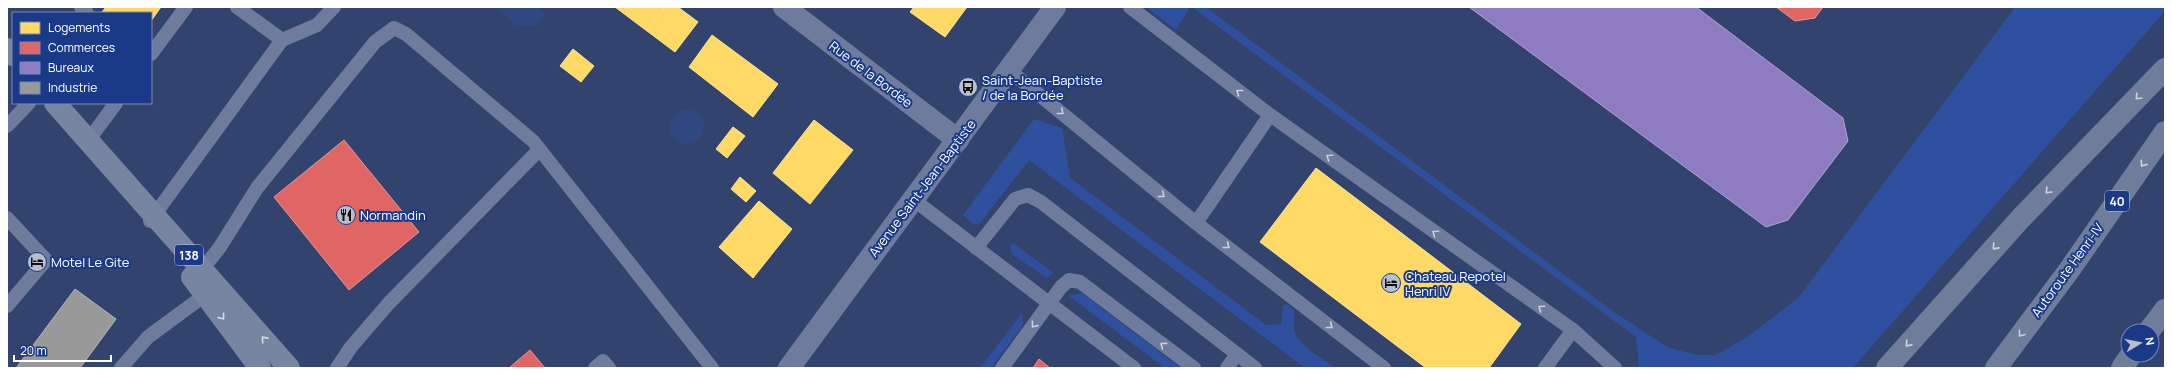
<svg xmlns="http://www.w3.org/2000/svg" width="2172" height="375" font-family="Manrope,sans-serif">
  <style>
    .green { fill: #2e509e }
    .water { fill: #304880 }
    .homes { fill: #ffd966; stroke: #ffe494 }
    .shops { fill: #e06666; stroke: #e99494 }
    .offices { fill: #8e7cc3; stroke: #b0a3d5 }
    .industry { fill: #999; stroke: #b8b8b8 }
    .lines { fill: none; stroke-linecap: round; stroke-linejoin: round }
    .service { stroke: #6e7b9c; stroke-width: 14 }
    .minor { stroke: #6e7b9c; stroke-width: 22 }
    .tertiary { stroke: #6e7b9c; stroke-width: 22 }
    .primary { stroke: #7885a1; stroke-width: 22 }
    .motorway { stroke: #6f7d9b; stroke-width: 22 }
    .oneway { stroke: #ccd1dc }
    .oneway2 { stroke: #cdd2dc }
    .oneway3 { stroke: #d6dae3 }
    .labels { text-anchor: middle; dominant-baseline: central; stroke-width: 4; stroke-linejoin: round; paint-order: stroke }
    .shield { fill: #1a3a87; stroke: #bac4db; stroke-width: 1 }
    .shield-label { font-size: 12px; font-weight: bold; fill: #fff }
    .street-label { font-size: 13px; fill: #fff; stroke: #1a3a87 }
    .poi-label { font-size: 13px; fill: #fff; stroke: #1a3a87; text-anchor: start }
  </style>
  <rect width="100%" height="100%" fill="#32446e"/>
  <g class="green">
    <polygon points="1146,7 1190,7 1176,30"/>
    <polygon points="1192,7 1206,7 1614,312 1669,348 1698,355 1716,355 1750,335 1799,297 2015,7 2165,7 2165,11 1853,368 1639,368 1636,337"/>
    <path d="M 1034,119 L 1062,128 L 1070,178 L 1266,325 L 1281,324 L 1283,306 L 1286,304 L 1292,308 C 1297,316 1292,325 1295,333 C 1299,345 1324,360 1335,368 L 1305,368 L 1029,160 L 980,223 L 974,225 L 963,215 Z"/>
    <polygon points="1013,243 1054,273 1047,278 1012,254 1010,247"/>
    <polygon points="1082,293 1181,368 1165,368 1069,296"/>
    <polygon points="1022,313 1023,325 991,368 980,368"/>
  </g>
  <g class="water">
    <polygon points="495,7 538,7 544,12 544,20 538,22 537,27 517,26"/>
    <circle cx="687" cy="127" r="17"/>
  </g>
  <g class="homes">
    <polygon points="106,7 161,7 151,21 151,13 104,13 102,12"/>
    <polygon points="615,7 665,7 647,31"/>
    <polygon points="665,7 678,7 698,22 675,52 647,31"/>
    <polygon points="914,7 967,7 945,37 910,12"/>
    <polygon points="712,35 778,84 753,117 689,67"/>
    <polygon points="573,49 594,66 581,82 560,66"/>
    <polygon points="814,120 853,150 810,204 773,173"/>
    <polygon points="733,127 745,136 727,158 716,149"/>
    <polygon points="1316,168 1521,324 1489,368 1426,368 1260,242"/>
    <polygon points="740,177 756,191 746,202 731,189"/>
    <polygon points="759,201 792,229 753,278 719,247"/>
  </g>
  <g class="shops">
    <polygon points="1776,7 1823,7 1815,18 1795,21"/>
    <polygon points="344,140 419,232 349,290 274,197"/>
    <polygon points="530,350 545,368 509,368"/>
    <polygon points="1039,359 1050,368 1033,368"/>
  </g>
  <polygon class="offices" points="1469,7 1696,7 1843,118 1848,141 1788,220 1766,227"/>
  <polygon class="industry" points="75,289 116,319 80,368 16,368"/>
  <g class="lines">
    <g class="service">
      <polyline points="81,7 87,13"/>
      <polyline points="1130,7 1270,115 1573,330 1615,368"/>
      <polyline points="282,40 317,25 334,7"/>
      <polyline points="151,54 186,7"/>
      <polyline points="1009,70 1196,223 1384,368"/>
      <polyline points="7,126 29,103"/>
      <polyline points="88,141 116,103"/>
      <polyline points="914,200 1134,368"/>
      <polyline points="7,218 46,260 7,306"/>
      <polyline points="150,221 282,40 237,7"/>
      <polyline points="1196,223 1270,115"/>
      <polyline points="976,248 1015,199 1028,195 1041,202 1255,368"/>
      <polyline points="198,275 220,247 257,188 375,42 394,28 406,34 533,141 712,368"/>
      <polyline points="121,368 148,337 205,295"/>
      <polyline points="337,368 351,347 389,303 539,150"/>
      <polyline points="595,368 603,361 609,368"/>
      <polyline points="1002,368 1061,287 1069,280 1080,282 1194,368"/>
      <polyline points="1227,368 1237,354"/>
      <polyline points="1545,368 1573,330"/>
    </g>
    <polyline class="minor" points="784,7 958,140"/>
    <polyline class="tertiary" points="789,368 1055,7"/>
    <g class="primary">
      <polyline points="7,49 13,55"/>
      <polyline points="55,103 289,368"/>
      <polyline points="192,277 260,368"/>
    </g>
    <g class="motorway">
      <polyline points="2149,331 2165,310"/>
      <polyline points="1887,368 2021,218 2165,69"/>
      <polyline points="1996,368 2070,269 2165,132"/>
      <polyline points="2122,368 2131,355"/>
    </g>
  </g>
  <defs><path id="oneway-chevron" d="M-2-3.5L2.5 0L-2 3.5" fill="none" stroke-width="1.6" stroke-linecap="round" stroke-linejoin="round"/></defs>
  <g class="oneway">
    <use href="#oneway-chevron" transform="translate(1239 92) rotate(-142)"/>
    <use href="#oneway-chevron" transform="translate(1061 112) rotate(39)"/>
    <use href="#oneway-chevron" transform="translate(1329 157) rotate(-145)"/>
    <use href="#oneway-chevron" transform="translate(1162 195) rotate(39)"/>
    <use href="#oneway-chevron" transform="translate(1435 233) rotate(-145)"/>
    <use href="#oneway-chevron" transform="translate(1227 246) rotate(38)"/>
    <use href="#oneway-chevron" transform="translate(1541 308) rotate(-145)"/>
    <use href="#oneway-chevron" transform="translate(1034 325) rotate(127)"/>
    <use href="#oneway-chevron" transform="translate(1330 326) rotate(38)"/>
    <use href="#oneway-chevron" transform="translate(1163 345) rotate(-143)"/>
  </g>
  <g class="oneway2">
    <use href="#oneway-chevron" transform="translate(2138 97) rotate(134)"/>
    <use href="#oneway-chevron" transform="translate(2143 164) rotate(125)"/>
    <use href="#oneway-chevron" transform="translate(2048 191) rotate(134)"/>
    <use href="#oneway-chevron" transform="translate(1995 247) rotate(132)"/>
    <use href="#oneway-chevron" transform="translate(2021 334) rotate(127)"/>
    <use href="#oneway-chevron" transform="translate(1908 344) rotate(132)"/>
  </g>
  <g class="oneway3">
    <use href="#oneway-chevron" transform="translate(222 317) rotate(53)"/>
    <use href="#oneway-chevron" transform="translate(264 339) rotate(-132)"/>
  </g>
  <defs>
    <g id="bus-disc" transform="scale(1)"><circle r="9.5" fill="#b7becc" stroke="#1a3a87"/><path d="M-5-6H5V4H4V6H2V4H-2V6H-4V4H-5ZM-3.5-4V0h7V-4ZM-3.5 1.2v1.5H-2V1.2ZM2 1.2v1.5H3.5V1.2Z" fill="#111"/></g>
    <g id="restaurant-disc" transform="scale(1)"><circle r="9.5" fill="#b7becc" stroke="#1a3a87"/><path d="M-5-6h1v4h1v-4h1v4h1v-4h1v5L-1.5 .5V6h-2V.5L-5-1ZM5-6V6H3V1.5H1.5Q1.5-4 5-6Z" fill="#111"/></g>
    <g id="hotel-disc" transform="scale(1)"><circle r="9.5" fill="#b7becc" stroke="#1a3a87"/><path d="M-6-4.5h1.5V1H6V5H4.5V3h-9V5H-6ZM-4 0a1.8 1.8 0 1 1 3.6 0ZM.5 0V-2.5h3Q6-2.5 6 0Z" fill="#111"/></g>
  </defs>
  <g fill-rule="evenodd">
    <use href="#bus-disc" x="968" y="87"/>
    <use href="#restaurant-disc" x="346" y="215"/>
    <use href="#hotel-disc" x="37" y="262"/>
    <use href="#hotel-disc" x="1391" y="283"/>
  </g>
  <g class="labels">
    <g class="shield">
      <rect x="2105" y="191" width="24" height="20" rx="3"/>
      <rect x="175" y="245" width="28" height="20" rx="3"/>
    </g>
    <g class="shield-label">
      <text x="2117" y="201">40</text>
      <text x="189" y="255">138</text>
    </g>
    <g class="street-label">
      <text transform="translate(871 74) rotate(37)">Rue de la Bordée</text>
      <text transform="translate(922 188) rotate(-53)">Avenue Saint-Jean-Baptiste</text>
      <text transform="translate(2067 270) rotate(-54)">Autoroute Henri-IV</text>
    </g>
    <g class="poi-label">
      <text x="982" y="80">Saint-Jean-Baptiste<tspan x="982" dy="15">/ de la Bordée</tspan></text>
      <text x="360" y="215">Normandin</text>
      <text x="51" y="262">Motel Le Gite</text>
      <text x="1405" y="276">Chateau Repotel<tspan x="1405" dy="15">Henri IV</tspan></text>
    </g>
  </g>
  <rect width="2172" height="375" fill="none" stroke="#ffffff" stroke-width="16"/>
  <rect x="12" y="12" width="140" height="92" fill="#1a3a87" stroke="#7689b7"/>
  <rect x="20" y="22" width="20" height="12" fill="#ffd966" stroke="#7689b7"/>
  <text x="48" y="32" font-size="12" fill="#ffffff">Logements</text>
  <rect x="20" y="42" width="20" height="12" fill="#e06666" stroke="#7689b7"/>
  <text x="48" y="52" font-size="12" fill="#ffffff">Commerces</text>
  <rect x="20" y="62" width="20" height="12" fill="#8e7cc3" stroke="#7689b7"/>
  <text x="48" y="72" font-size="12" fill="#ffffff">Bureaux</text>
  <rect x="20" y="82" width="20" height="12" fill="#999999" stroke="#7689b7"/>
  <text x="48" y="92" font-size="12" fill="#ffffff">Industrie</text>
  <g transform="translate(2140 343) rotate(80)"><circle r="19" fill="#1a3a87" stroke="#7689b7"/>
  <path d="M0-3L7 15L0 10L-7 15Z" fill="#b7becc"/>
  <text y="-6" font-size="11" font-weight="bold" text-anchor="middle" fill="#ffffff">N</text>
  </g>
  <path d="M14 355v6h97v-6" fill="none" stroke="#ffffff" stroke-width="2"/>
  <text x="20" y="355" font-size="12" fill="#ffffff" stroke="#1a3a87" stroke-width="3" paint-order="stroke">20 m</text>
</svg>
